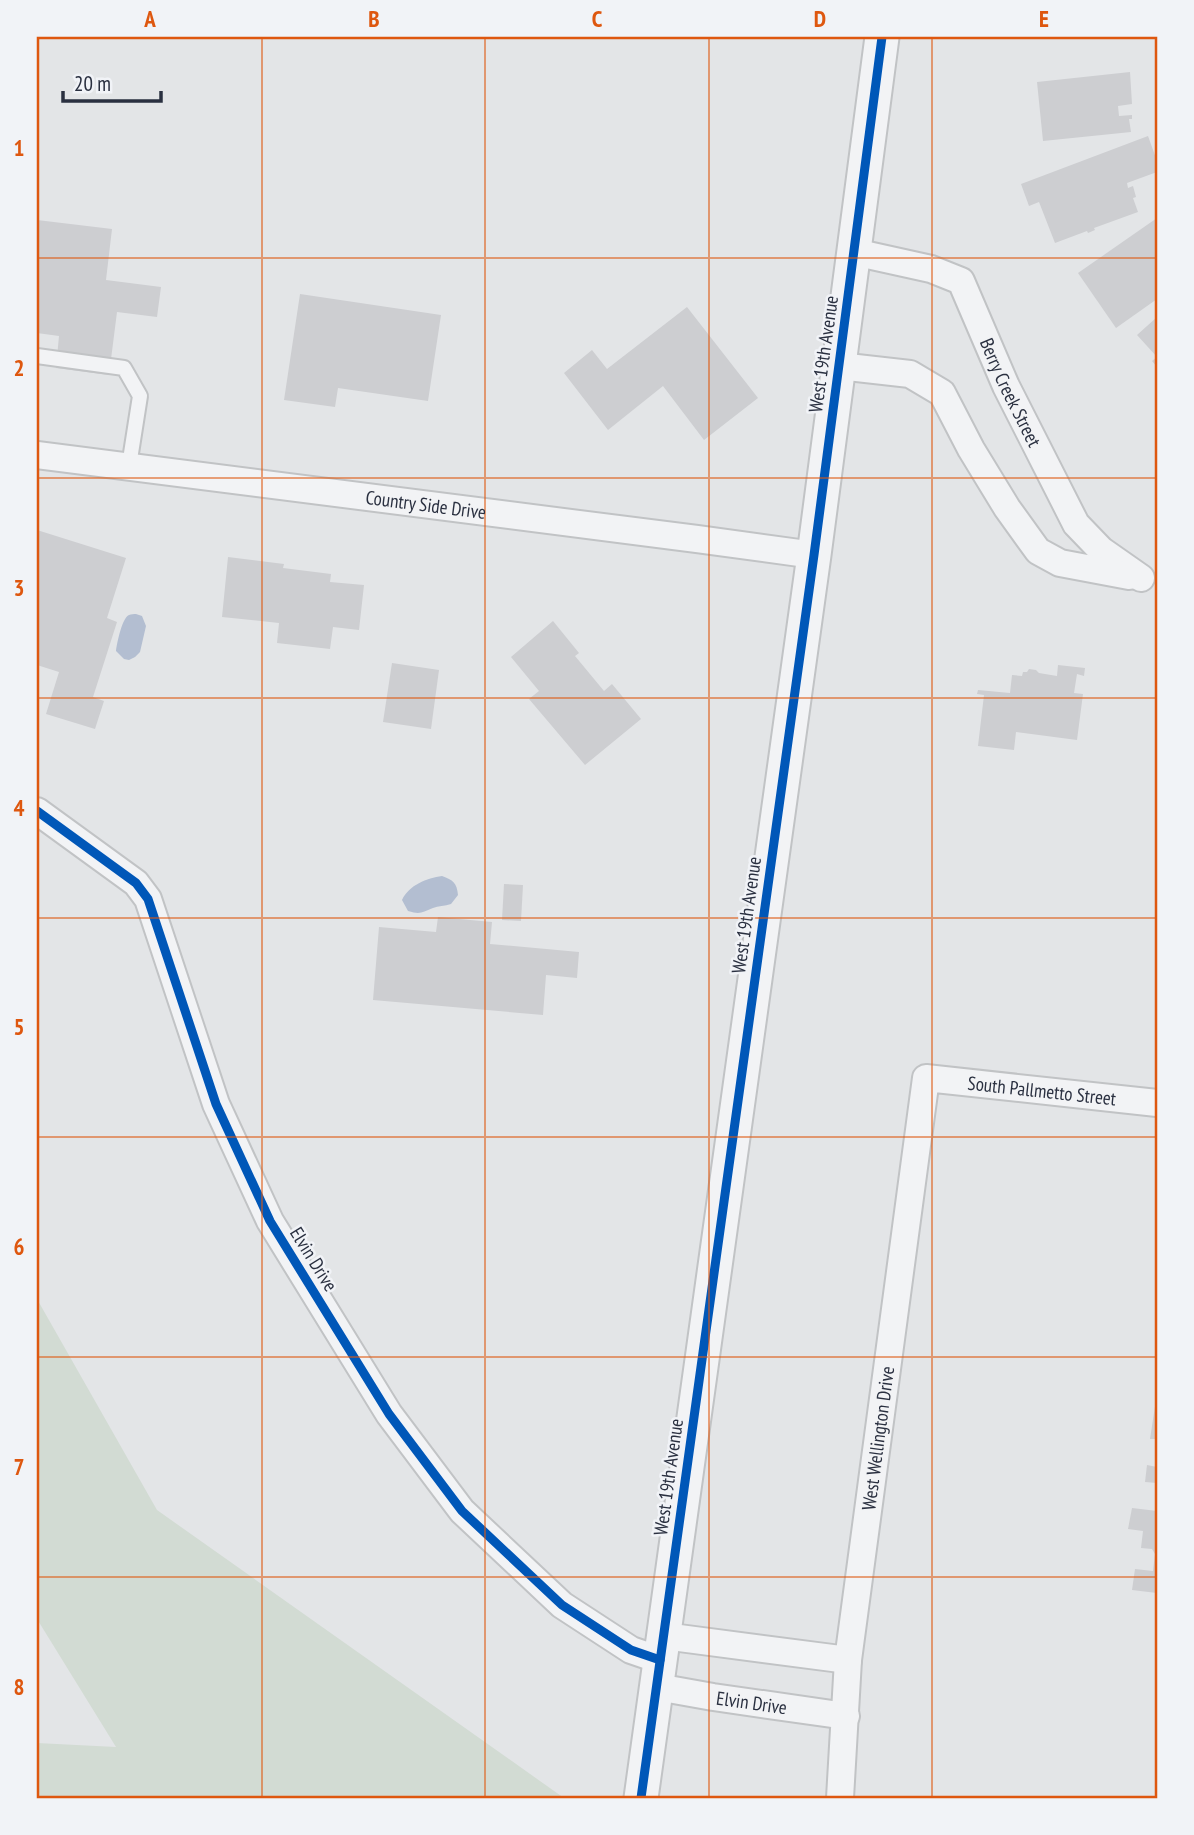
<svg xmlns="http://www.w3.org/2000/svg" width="1194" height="1835" font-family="'PT Sans Narrow',sans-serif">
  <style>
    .green { fill: #d2dbd3 }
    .water { fill: #b3bed1 }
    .building { fill: #cdced1 }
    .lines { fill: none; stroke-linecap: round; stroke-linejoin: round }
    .service-casing { stroke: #c1c3c5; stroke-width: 18 }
    .minor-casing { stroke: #c1c3c5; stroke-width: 30 }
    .tertiary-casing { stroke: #c1c3c5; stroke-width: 37 }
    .service { stroke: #f2f3f5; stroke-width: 14 }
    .minor { stroke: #f2f3f5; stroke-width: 26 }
    .tertiary { stroke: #f2f3f5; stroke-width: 33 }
    .cycleway-casing { stroke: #f1f3f7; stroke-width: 13 }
    .cycleway { stroke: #0057b8; stroke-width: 9 }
    .grid { fill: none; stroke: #de570f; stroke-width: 2; stroke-opacity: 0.55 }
    .labels { text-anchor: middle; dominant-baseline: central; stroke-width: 5; stroke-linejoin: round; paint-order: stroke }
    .street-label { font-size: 19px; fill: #2a3040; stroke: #f1f3f7 }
    .neatline { fill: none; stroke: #de570f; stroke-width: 2.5 }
    .grid-label { font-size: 23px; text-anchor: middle; font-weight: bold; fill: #de570f }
  </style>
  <rect width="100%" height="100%" fill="#e3e5e7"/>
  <polygon class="green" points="37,1299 157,1510 564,1798 37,1798 37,1743 116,1747 37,1619"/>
  <g class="water">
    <path d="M 136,614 L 142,616 L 146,626 L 140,652 L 135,657 L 129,660 L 124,659 L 116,651 C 117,643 122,618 129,615 C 131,614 134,614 136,614 Z"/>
    <path d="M 442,876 C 453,880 457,883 458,895 L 451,904 C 445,906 438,906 433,908 C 422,912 421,915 408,911 L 402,900 C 409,885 427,878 442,876 Z"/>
  </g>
  <g class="building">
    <polygon points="1130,72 1132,104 1118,106 1119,116 1132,115 1132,119 1129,119 1131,132 1043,141 1037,82"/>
    <polygon points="1148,136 1157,161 1157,172 1127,183 1128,188 1133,186 1136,197 1133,198 1138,212 1094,228 1095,230 1088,233 1087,231 1055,243 1039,202 1029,206 1021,184"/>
    <polygon points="1157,218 1157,299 1116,328 1078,273"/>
    <polygon points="37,220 112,229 106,280 161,287 157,317 117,312 109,375 56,368 59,336 37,333"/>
    <polygon points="300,294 441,315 428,401 338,388 335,407 284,400"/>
    <polygon points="687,307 758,398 704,440 663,386 608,430 564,373 592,350 607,369"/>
    <polygon points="1157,317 1157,367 1152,361 1157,357 1137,335"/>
    <polygon points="37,530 126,558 107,618 117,622 93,697 104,701 95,729 46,714 59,672 37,665"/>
    <polygon points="228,557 284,564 283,568 331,574 330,582 364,585 359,630 333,627 330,649 277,643 279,623 222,617"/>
    <polygon points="553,621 579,653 575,656 604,691 612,684 641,719 585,765 529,699 539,691 511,657"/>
    <polygon points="392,663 439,670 431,729 383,722"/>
    <polygon points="1058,665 1085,668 1084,676 1077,674 1074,693 1083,694 1077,740 1016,732 1014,750 978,746 984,695 977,694 978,690 1010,693 1012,675 1022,676 1023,672 1027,672 1029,669 1036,670 1039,673 1057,676"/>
    <polygon points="504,884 523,885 521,921 502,920"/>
    <polygon points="438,917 492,922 490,944 579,952 577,978 546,975 543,1015 373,1000 379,927 436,932"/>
    <polygon points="1156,1400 1157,1400 1157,1439 1150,1439"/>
    <polygon points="1147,1465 1157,1467 1157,1483 1145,1482"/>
    <polygon points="1132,1508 1157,1511 1157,1593 1132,1590 1135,1569 1153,1571 1155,1554 1152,1549 1141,1548 1143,1531 1128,1529"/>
  </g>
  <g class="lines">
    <g class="service-casing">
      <polyline id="service" points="37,356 124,368 140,396 129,466"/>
    </g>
    <g class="minor-casing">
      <g id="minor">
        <path id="s1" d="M 854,252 L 931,269 L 961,281 L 1006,386 L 1076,524 L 1101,550 L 1141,578"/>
        <polyline points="839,366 910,374 942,393 971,449 1007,508 1038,551 1060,563 1129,576"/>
        <path id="s2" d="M 37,455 L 697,539 L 814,555"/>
        <polyline points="37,811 136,883 148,899 216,1104 270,1221 389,1414 462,1511 562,1605 631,1650 660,1660"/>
        <polyline points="664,1636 848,1660"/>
        <path id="s3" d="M 657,1687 L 713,1697 L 846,1716"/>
        <path id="s4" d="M 840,1798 L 848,1660 L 926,1078 L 1157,1103"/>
      </g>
    </g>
    <g class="tertiary-casing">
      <polyline id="tertiary" points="641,1798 814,555 882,37"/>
    </g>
    <use href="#service" class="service"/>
    <use href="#minor" class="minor"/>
    <use href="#tertiary" class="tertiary"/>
    <g class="cycleway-casing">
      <g id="cycleway">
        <polyline points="37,811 136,883 148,899 216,1104 270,1221 389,1414 462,1511 562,1605 631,1650 660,1660"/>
        <polyline points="641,1798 814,555 882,37"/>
      </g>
    </g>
    <use href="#cycleway" class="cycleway"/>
  </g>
  <path class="grid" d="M 262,37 L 262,1798M 485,37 L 485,1798M 709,37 L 709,1798M 932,37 L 932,1798M 37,258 L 1157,258M 37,478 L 1157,478M 37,698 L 1157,698M 37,918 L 1157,918M 37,1137 L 1157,1137M 37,1357 L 1157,1357M 37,1577 L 1157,1577"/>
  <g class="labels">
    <g class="street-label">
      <text transform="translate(823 354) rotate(-82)">West 19th Avenue</text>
      <text stroke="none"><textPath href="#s1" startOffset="233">Berry Creek Street</textPath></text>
      <text stroke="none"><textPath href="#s2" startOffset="392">Country Side Drive</textPath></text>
      <text transform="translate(746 915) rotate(-82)">West 19th Avenue</text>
      <text stroke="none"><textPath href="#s4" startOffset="842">South Pallmetto Street</textPath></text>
      <text transform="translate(314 1259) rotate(58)">Elvin Drive</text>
      <text stroke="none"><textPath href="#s4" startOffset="362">West Wellington Drive</textPath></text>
      <text transform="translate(668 1477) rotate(-82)">West 19th Avenue</text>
      <text stroke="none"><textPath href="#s3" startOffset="96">Elvin Drive</textPath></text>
    </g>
  </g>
  <rect width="1194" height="1835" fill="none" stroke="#f1f3f7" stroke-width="77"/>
  <path d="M63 91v10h98v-10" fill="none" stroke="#2a3040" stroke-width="3.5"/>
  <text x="74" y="91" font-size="21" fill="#2a3040" stroke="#f1f3f7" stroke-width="5" paint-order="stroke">20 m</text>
  <rect x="38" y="38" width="1118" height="1759" class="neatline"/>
  <g class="grid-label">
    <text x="150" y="27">A</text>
    <text x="374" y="27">B</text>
    <text x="597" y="27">C</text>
    <text x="820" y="27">D</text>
    <text x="1044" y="27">E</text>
    <text x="19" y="156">1</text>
    <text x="19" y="376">2</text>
    <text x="19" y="596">3</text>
    <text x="19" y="816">4</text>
    <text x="19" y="1035">5</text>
    <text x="19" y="1255">6</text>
    <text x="19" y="1475">7</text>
    <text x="19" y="1695">8</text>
  </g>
</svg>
